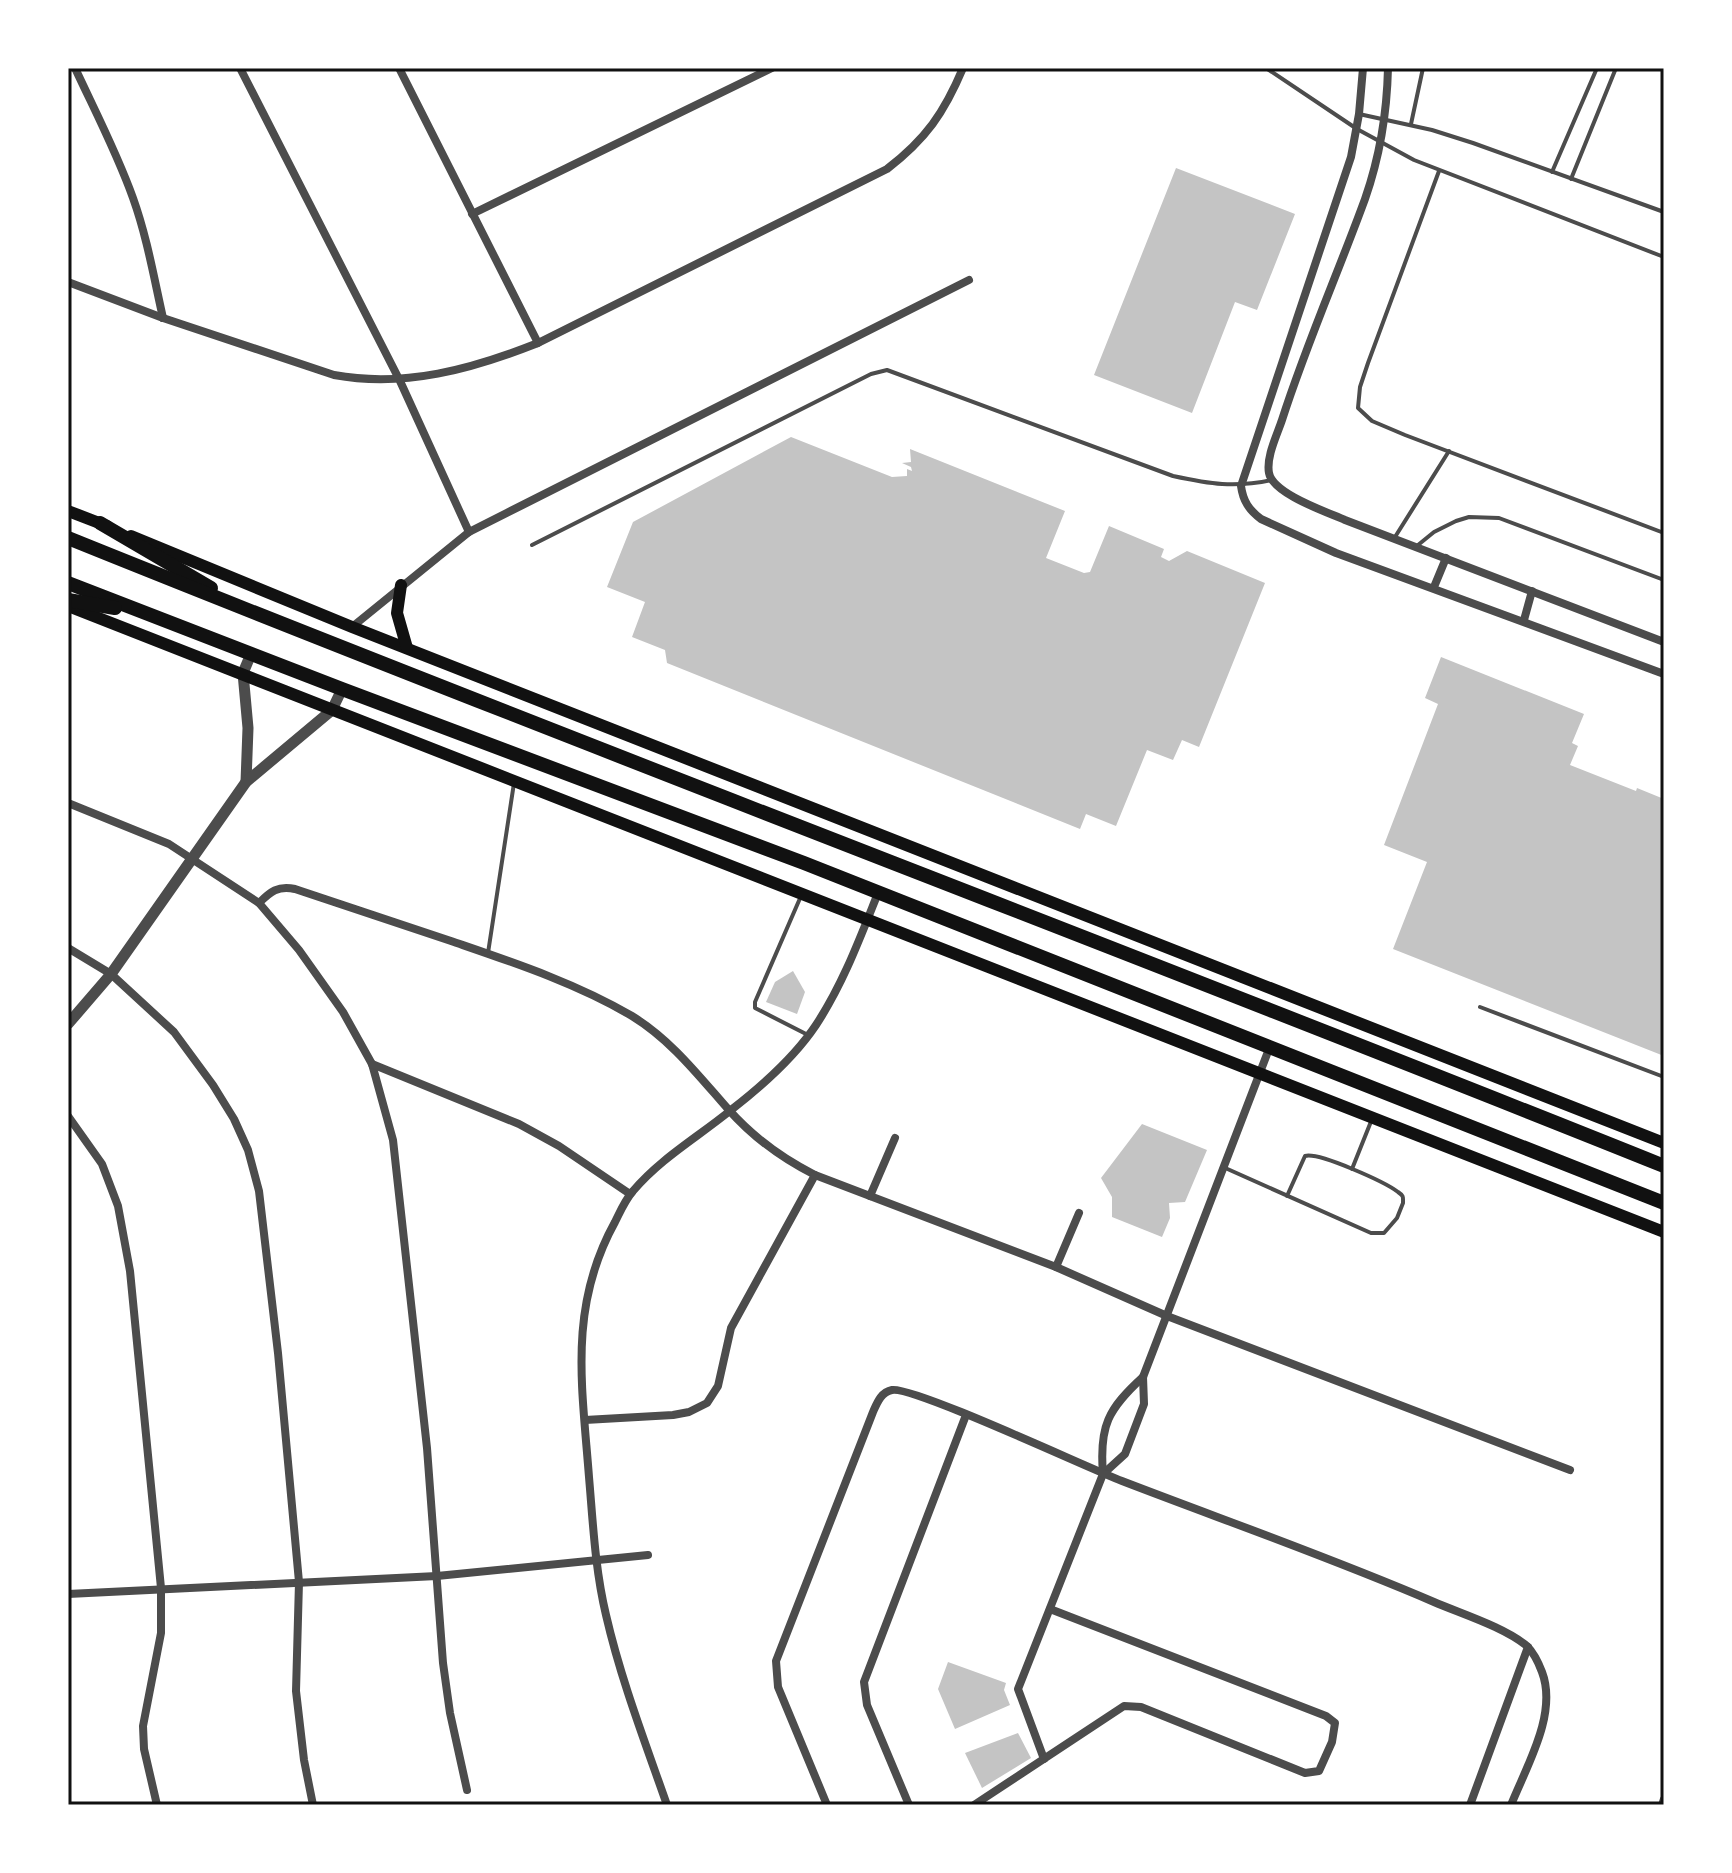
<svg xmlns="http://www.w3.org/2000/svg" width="1732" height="1873" font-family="Helvetica,sans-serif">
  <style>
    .building { fill: #c4c4c4 }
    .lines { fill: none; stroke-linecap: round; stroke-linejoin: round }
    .service { stroke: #4c4c4c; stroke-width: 4 }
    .minor { stroke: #4c4c4c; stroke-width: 8 }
    .tertiary { stroke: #4c4c4c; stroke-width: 11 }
    .secondary { stroke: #111; stroke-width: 12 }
    .trunk { stroke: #111; stroke-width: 14 }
    .neatline { fill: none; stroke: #111; stroke-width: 3 }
  </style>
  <rect width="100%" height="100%" fill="#fff"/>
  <g class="building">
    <polygon points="1176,168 1295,214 1257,310 1235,302 1192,413 1094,375"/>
    <polygon points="791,437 892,477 907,476 907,469 912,471 911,467 902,463 911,462 910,449 1065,511 1046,558 1084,573 1090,572 1109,526 1164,549 1161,557 1169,561 1187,551 1265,583 1199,747 1182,740 1173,760 1147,750 1116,826 1086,814 1080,829 667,663 665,650 632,637 645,602 607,587 633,522"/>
    <polygon points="1441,657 1584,714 1572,743 1578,746 1570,765 1636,791 1637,788 1664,799 1664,1056 1393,949 1427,862 1384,845 1438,704 1425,698"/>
    <polygon points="793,971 805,992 797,1014 766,1002 775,982"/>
    <polygon points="1142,1124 1207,1150 1185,1202 1169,1203 1170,1218 1162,1237 1112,1217 1112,1197 1101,1178"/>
    <polygon points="948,1662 1006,1683 1004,1690 1010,1705 955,1729 938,1689"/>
    <polygon points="1018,1733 1031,1758 982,1788 965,1753"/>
  </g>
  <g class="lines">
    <g class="service">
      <polyline points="1266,68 1357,129 1414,160 1664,257"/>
      <polyline points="1359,114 1432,130 1473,143 1664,212"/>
      <polyline points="1411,124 1423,68"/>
      <polyline points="1439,171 1368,363 1360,387 1358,408 1372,421 1405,435 1664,533"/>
      <polyline points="1552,172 1597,68"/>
      <polyline points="1571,179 1616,68"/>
      <polyline points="1395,537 1449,451"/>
      <path d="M 532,545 L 871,374 L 887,370 L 1173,476 C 1210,484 1234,488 1272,480"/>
      <polyline points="1418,545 1434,532 1456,521 1469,517 1499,518 1664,580"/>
      <polyline points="801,896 755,1002 755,1008 808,1035"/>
      <polyline points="488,953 514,783"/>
      <polyline points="1480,1007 1664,1077"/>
      <path d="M 1223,1167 L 1371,1233 L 1384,1233 L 1397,1218 L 1403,1203 C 1403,1197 1404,1196 1398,1192 C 1385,1182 1319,1152 1305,1156 L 1287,1196"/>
      <polyline points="1352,1169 1372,1119"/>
    </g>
    <g class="minor">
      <path d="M 75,68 C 95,111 117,153 133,198 C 147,237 154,278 163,318"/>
      <polyline points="240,68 400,381 469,532"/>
      <polyline points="399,68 538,343"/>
      <path d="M 1363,68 L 1359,114 L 1351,157 L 1241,486 C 1243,501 1249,510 1261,519 L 1336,553 L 1664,674"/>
      <path d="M 1388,68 C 1387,113 1380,156 1365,199 C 1338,273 1306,345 1282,420 C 1277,435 1266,457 1269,473 C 1273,494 1327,512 1345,520 L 1664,642"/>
      <polyline points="472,214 772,68"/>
      <path d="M 68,282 L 163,318 L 334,375 C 405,388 472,369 538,343 L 887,169 C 926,139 944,113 963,68"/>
      <polyline points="1434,587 1446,558"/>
      <polyline points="1524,620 1532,591"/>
      <polyline points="352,627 469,532 969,280"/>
      <polyline points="68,803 169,844 259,903 299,950 343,1012 372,1064 393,1140 427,1448 443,1663 450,1713 467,1790"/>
      <path d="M 259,903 C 270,892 278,885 295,889 C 347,906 399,924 451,941 C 512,962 576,983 632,1016 C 671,1040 698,1075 728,1109 C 752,1136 783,1159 815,1175 L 1056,1267 L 1167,1316 L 1570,1470"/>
      <polyline points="68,948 111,974 174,1032 213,1085 234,1119 248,1150 259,1191 278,1353 299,1582 296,1691 304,1760 313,1805"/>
      <polyline points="372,1064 519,1124 559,1146 630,1194"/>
      <polyline points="68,1116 102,1164 118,1206 130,1271 161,1588 161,1633 143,1726 144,1749 157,1805"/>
      <polyline points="870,1196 895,1138"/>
      <polyline points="1056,1267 1079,1213"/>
      <polyline points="585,1420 673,1415 689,1412 707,1403 718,1386 731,1328 815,1175"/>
      <polyline points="1103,1474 1125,1454 1144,1404 1143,1377 1269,1049"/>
      <polyline points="68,1594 437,1576 648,1555"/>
      <path d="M 1044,1759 L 1018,1689 L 1103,1474 C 1099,1426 1108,1409 1143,1377"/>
      <path d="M 667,1805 C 645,1742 621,1680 606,1615 C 595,1569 593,1523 589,1477 C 582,1385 568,1307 615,1222 C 620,1212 625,1200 633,1191 C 661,1158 698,1137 731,1110 C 762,1086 794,1058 816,1025 C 843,984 860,938 878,893"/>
      <path d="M 827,1805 L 778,1687 L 776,1661 L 873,1412 C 877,1403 881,1392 892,1390 C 913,1386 1088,1468 1122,1481 C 1226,1521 1332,1558 1434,1602 C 1462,1614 1504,1627 1527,1646 C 1533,1652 1539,1664 1542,1672 C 1558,1714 1526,1767 1511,1805"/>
      <polyline points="909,1805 867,1705 864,1682 966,1415"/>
      <polyline points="974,1805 1124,1706 1141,1707 1305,1773 1319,1771 1332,1742 1335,1723 1326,1716 1050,1609"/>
      <polyline points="1470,1805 1528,1647"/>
      <polyline points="1662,1805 1664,1799"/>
    </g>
    <g class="tertiary">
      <polyline points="246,782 248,728 243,673 251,654"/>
      <polyline points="68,1024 111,974 246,782 332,710 342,689"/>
    </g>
    <g class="secondary">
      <polyline points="68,511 107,526"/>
      <polyline points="131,536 352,627 1664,1143"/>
      <polyline points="401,585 397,613 407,648"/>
      <polyline points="68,606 1664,1232"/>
    </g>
    <g class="trunk">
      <polyline points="100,523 211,588"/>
      <path d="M 68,538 C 598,752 1134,953 1664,1166"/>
      <polyline points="68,583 342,689 804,863 1664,1203"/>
      <polyline points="68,600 115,608"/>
    </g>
  </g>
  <rect width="1732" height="1873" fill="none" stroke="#ffffff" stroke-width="140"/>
  <rect x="70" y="70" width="1592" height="1733" class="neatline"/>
</svg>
